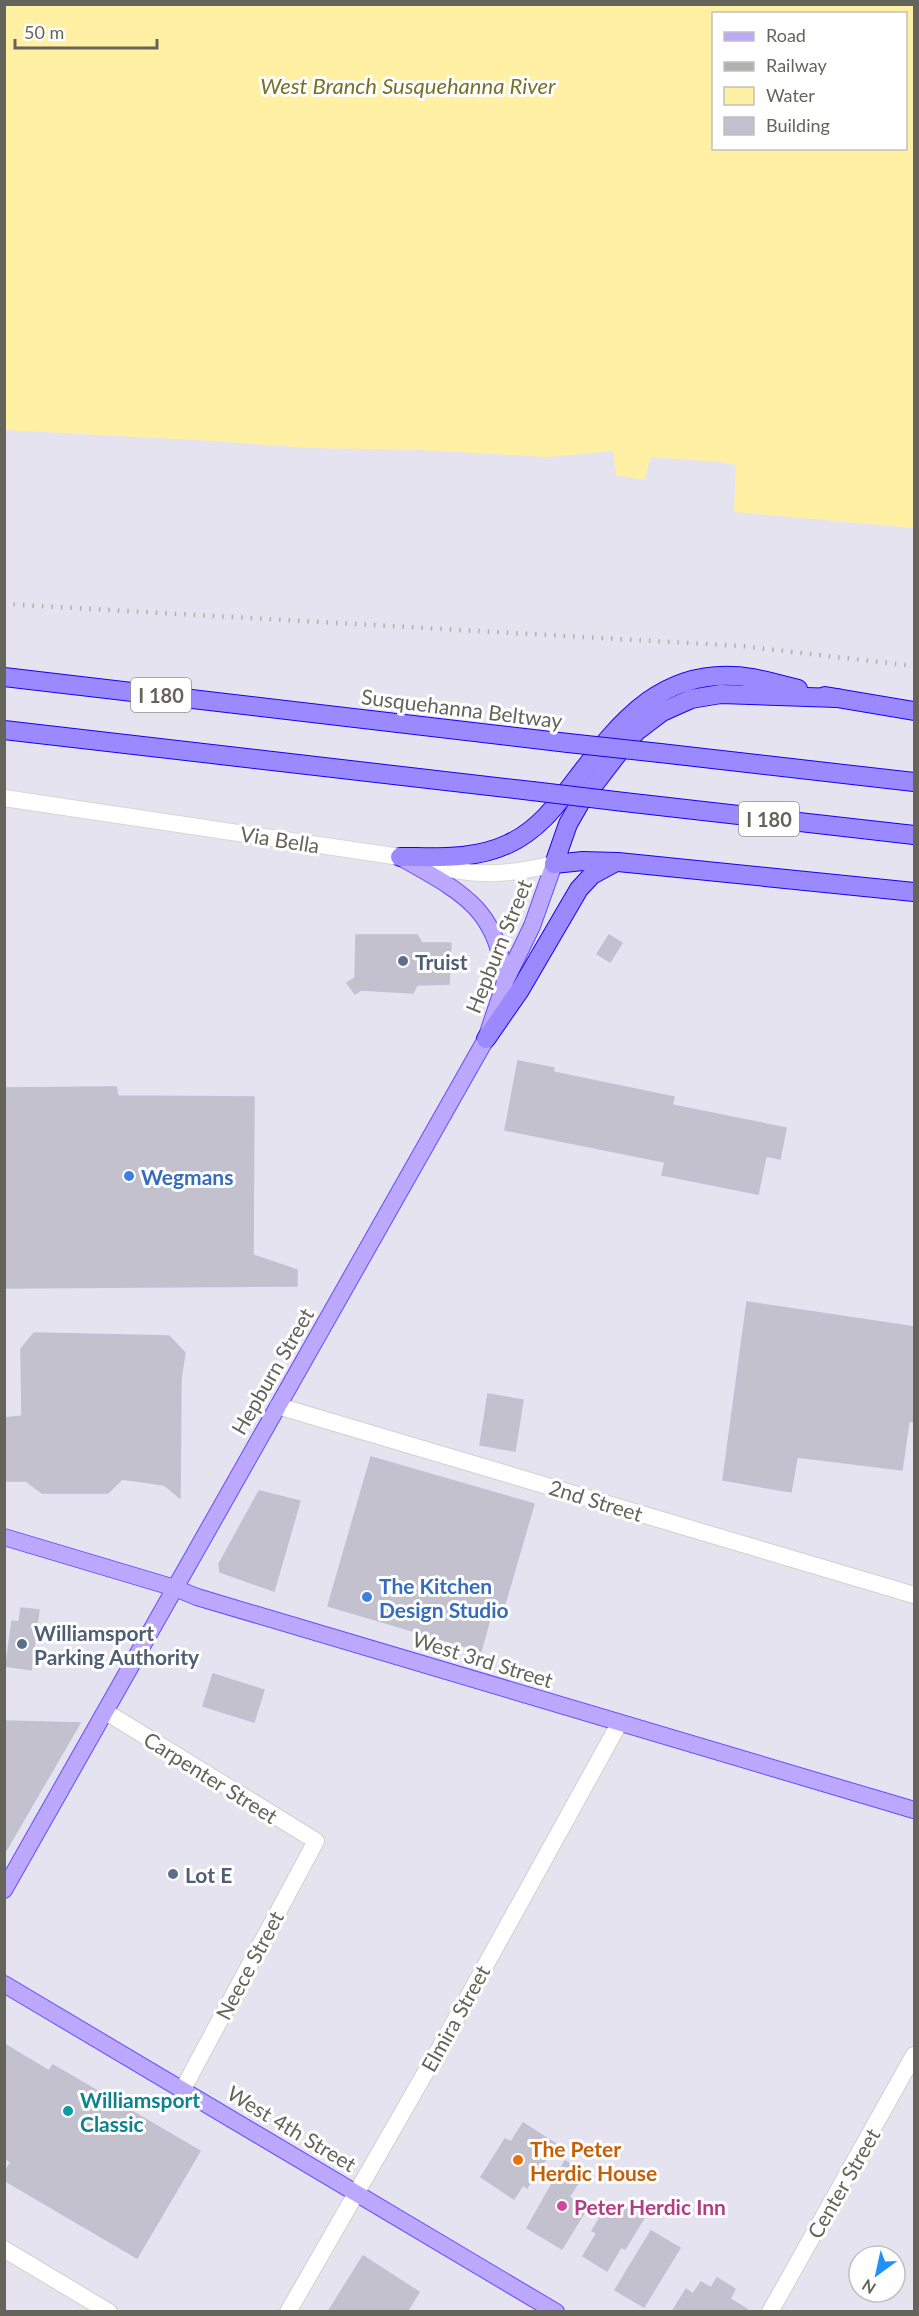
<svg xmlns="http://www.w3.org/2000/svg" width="919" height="2316" font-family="Lato,sans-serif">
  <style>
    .water { fill: #fff0a3; fill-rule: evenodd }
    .building { fill: #c2c1cd; stroke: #c2c0d4; stroke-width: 1.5 }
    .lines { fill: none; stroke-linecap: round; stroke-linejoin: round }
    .minor-casing { stroke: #d1d1ca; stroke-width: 18 }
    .secondary-casing { stroke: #d7d7cd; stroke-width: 18 }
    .primary-casing { stroke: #624dfe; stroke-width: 18 }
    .motorway-casing { stroke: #1500f2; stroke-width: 20 }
    .minor { stroke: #fff; stroke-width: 16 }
    .secondary { stroke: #fff; stroke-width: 16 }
    .primary { stroke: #bca8ff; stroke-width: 16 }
    .motorway { stroke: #9b8aff; stroke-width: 18 }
    .rail { stroke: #b0b0ae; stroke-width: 4.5; stroke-dasharray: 1.5 8; stroke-linecap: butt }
    .motorway-bridge-casing { stroke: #1500f2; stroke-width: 20; stroke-linecap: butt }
    .motorway-bridge { stroke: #9b8aff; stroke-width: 18 }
    .service-dot { fill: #5c6f8a; stroke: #fff; stroke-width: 2 }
    .shop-dot { fill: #3f7fe0; stroke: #fff; stroke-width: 2 }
    .culture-dot { fill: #0f9aa8; stroke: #fff; stroke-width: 2 }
    .food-dot { fill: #e8710a; stroke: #fff; stroke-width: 2 }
    .hotel-dot { fill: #d1479c; stroke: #fff; stroke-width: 2 }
    .labels { text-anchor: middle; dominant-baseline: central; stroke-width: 6; stroke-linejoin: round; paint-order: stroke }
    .shield { fill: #fff; stroke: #93928c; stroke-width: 1.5 }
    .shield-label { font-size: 20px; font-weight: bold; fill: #65645b }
    .street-label { font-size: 21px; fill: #65645b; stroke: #fff }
    .service-label { font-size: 21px; font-weight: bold; fill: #4e5e75; stroke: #fff; text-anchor: start }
    .shop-label { font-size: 21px; font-weight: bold; fill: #366cbe; stroke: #fff; text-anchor: start }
    .culture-label { font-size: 21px; font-weight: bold; fill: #0d838f; stroke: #fff; text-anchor: start }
    .food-label { font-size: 21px; font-weight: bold; fill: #c56008; stroke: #fff; text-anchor: start }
    .hotel-label { font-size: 21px; font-weight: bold; fill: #b23c85; stroke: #fff; text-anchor: start }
    .water-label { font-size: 22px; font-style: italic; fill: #797128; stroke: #fff }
  </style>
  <rect width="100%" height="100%" fill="#e5e3ef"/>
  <path class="water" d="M 5,4 L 914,5 L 914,528 L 734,512 L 736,465 L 721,462 L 651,457 L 644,480 L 616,475 L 613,451 L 548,457 L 420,450 L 310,448 L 214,441 L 5,430 ZM 714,14 L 906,14 L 906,148 L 714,148 Z"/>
  <g class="building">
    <polygon points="356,935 417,935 422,943 451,943 449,984 417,985 413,993 361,990 355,994 347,983 355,978"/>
    <polygon points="609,935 622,943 610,962 597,954"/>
    <polygon points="518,1061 554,1068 553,1072 674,1097 672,1105 786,1128 780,1159 766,1156 758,1194 662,1175 665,1162 505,1130"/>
    <polygon points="116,1087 118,1096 254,1097 253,1255 297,1270 297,1286 4,1288 4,1088"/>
    <polygon points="747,1302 914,1327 914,1422 909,1421 902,1470 797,1457 791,1492 723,1480"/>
    <polygon points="34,1333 169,1336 185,1353 181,1378 180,1498 164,1485 122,1479 108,1493 42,1493 26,1481 4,1481 4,1418 22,1416 21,1349"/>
    <polygon points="488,1394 523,1400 515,1451 480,1445"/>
    <polygon points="371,1457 534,1504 502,1614 492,1611 481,1651 328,1606"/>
    <polygon points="259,1491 300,1501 274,1591 220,1572 219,1564"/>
    <polygon points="21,1608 39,1610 31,1670 6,1666 12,1621 19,1622"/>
    <polygon points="213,1674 264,1690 254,1722 203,1706"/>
    <polygon points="4,1721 80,1723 4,1854"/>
    <polygon points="4,2044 49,2071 53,2065 200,2151 137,2258 4,2180 4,2174 11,2162 4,2158"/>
    <polygon points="523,2123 556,2144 527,2188 523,2185 514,2199 481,2177 505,2139 511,2142"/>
    <polygon points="565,2161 585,2172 569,2197 587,2208 562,2249 527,2228"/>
    <polygon points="619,2202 644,2218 625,2249 621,2247 607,2271 583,2256 597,2233 592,2231 602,2214 609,2219"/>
    <polygon points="651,2231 680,2248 644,2307 615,2290"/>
    <polygon points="363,2256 419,2292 407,2312 328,2312"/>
    <polygon points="717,2278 735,2289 730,2299 747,2309 746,2312 672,2312 686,2289 693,2294 701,2282 711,2288"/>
  </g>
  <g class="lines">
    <g class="minor-casing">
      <g id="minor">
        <polyline points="278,1406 914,1595"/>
        <polyline points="106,1712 316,1841 183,2089"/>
        <polyline points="4,2249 109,2312"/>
        <polyline points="288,2312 447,2035 619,1724"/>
        <polyline points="770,2312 914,2055"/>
      </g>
    </g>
    <g class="secondary-casing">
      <path id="secondary" d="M 4,798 L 400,857 C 463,874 489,880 554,864"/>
    </g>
    <g class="primary-casing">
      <g id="primary">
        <path d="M 400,857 C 459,891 498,907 505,982"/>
        <polyline points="4,1537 175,1588 197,1597 914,1810"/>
        <polyline points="4,1890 486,1039 505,982 532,926 554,864"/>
        <polyline points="4,1984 556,2312"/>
      </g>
    </g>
    <g class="motorway-casing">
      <g id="motorway">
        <polyline points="4,677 568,743"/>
        <polyline points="825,696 914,711"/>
        <polyline points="837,698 721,694 691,699 662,712 637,731 626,743 580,803 568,824 554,864 583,861 618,862 914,892"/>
        <polyline points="4,730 532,791"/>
        <polyline points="660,753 914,782"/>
        <polyline points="624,802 914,835"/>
        <path d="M 400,857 C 437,857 474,860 508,844 C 537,831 556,806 574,782 C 621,720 665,663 753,678 C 768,681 783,685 798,689"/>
        <polyline points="486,1039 520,990 579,889 592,875 614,863"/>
      </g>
    </g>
    <use href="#minor" class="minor"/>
    <use href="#secondary" class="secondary"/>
    <use href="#primary" class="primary"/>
    <use href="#motorway" class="motorway"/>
    <polyline class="rail" points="4,604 741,646 914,666"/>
    <g class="motorway-bridge-casing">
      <g id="motorway-bridge">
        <polyline points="568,743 660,753"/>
        <polyline points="532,791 624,802"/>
      </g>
    </g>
    <use href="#motorway-bridge" class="motorway-bridge"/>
  </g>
  <g class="service-dot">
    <circle cx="403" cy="961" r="6"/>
    <circle cx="22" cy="1644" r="6"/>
    <circle cx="173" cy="1874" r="6"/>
  </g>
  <g class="shop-dot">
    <circle cx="129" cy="1176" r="6"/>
    <circle cx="367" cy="1597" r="6"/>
  </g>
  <circle class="culture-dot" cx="68" cy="2111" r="6"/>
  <circle class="food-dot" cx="518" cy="2160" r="6"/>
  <circle class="hotel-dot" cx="562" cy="2206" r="6"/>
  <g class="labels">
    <g class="shield">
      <rect x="131" y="678" width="60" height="34" rx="4.5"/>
      <rect x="739" y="802" width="60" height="34" rx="4.5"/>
    </g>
    <g class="shield-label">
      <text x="161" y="695">I 180</text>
      <text x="769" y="819">I 180</text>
    </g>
    <g class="street-label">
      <text transform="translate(462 708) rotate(7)">Susquehanna Beltway</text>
      <text transform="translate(280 839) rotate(9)">Via Bella</text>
      <text transform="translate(498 946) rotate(-68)">Hepburn Street</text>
      <text transform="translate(272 1371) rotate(-60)">Hepburn Street</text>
      <text transform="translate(596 1500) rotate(17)">2nd Street</text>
      <text transform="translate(483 1659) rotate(17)">West 3rd Street</text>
      <text transform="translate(211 1777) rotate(32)">Carpenter Street</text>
      <text transform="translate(249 1965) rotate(-62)">Neece Street</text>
      <text transform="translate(455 2018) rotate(-61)">Elmira Street</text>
      <text transform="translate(292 2128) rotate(31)">West 4th Street</text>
      <text transform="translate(843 2183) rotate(-60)">Center Street</text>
    </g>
    <g class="service-label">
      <text x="415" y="961">Truist</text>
      <text x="34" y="1632">Williamsport<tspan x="34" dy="24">Parking Authority</tspan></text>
      <text x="185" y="1874">Lot E</text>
    </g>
    <g class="shop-label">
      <text x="141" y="1176">Wegmans</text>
      <text x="379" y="1585">The Kitchen<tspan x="379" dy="24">Design Studio</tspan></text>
    </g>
    <g class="culture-label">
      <text x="80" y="2099">Williamsport<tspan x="80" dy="24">Classic</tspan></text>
    </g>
    <g class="food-label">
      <text x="530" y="2148">The Peter<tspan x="530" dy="24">Herdic House</tspan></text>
    </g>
    <g class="hotel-label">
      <text x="574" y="2206">Peter Herdic Inn</text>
    </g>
    <g class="water-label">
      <text x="408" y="85">West Branch Susquehanna River</text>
    </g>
  </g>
  <rect width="919" height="2316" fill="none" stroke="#65645b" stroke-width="12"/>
  <rect x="712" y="12" width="195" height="138" fill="#ffffff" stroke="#c1c1bd" stroke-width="1.5"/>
  <rect x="724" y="32" width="30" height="9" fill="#bca8ff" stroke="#c1c1bd" stroke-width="1.5"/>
  <text x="766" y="42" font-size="18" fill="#65645b">Road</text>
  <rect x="724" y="62" width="30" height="9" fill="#b0b0ae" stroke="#c1c1bd" stroke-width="1.5"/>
  <text x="766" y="72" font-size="18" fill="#65645b">Railway</text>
  <rect x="724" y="87" width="30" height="18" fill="#fff0a3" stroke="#c1c1bd" stroke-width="1.5"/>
  <text x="766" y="102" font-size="18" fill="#65645b">Water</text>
  <rect x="724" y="117" width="30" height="18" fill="#c2c1cd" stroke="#c1c1bd" stroke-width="1.5"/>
  <text x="766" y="132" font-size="18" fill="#65645b">Building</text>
  <g transform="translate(877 2274) rotate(213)"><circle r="28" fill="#ffffff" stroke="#c1c1bd" stroke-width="1.5"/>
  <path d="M0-4.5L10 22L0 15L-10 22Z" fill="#1f91f8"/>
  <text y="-9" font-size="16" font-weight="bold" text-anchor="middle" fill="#65645b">N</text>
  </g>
  <path d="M15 39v9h142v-9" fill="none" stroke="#65645b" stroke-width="3"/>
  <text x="24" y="39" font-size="18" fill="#65645b" stroke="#ffffff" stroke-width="4.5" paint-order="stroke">50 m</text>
</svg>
